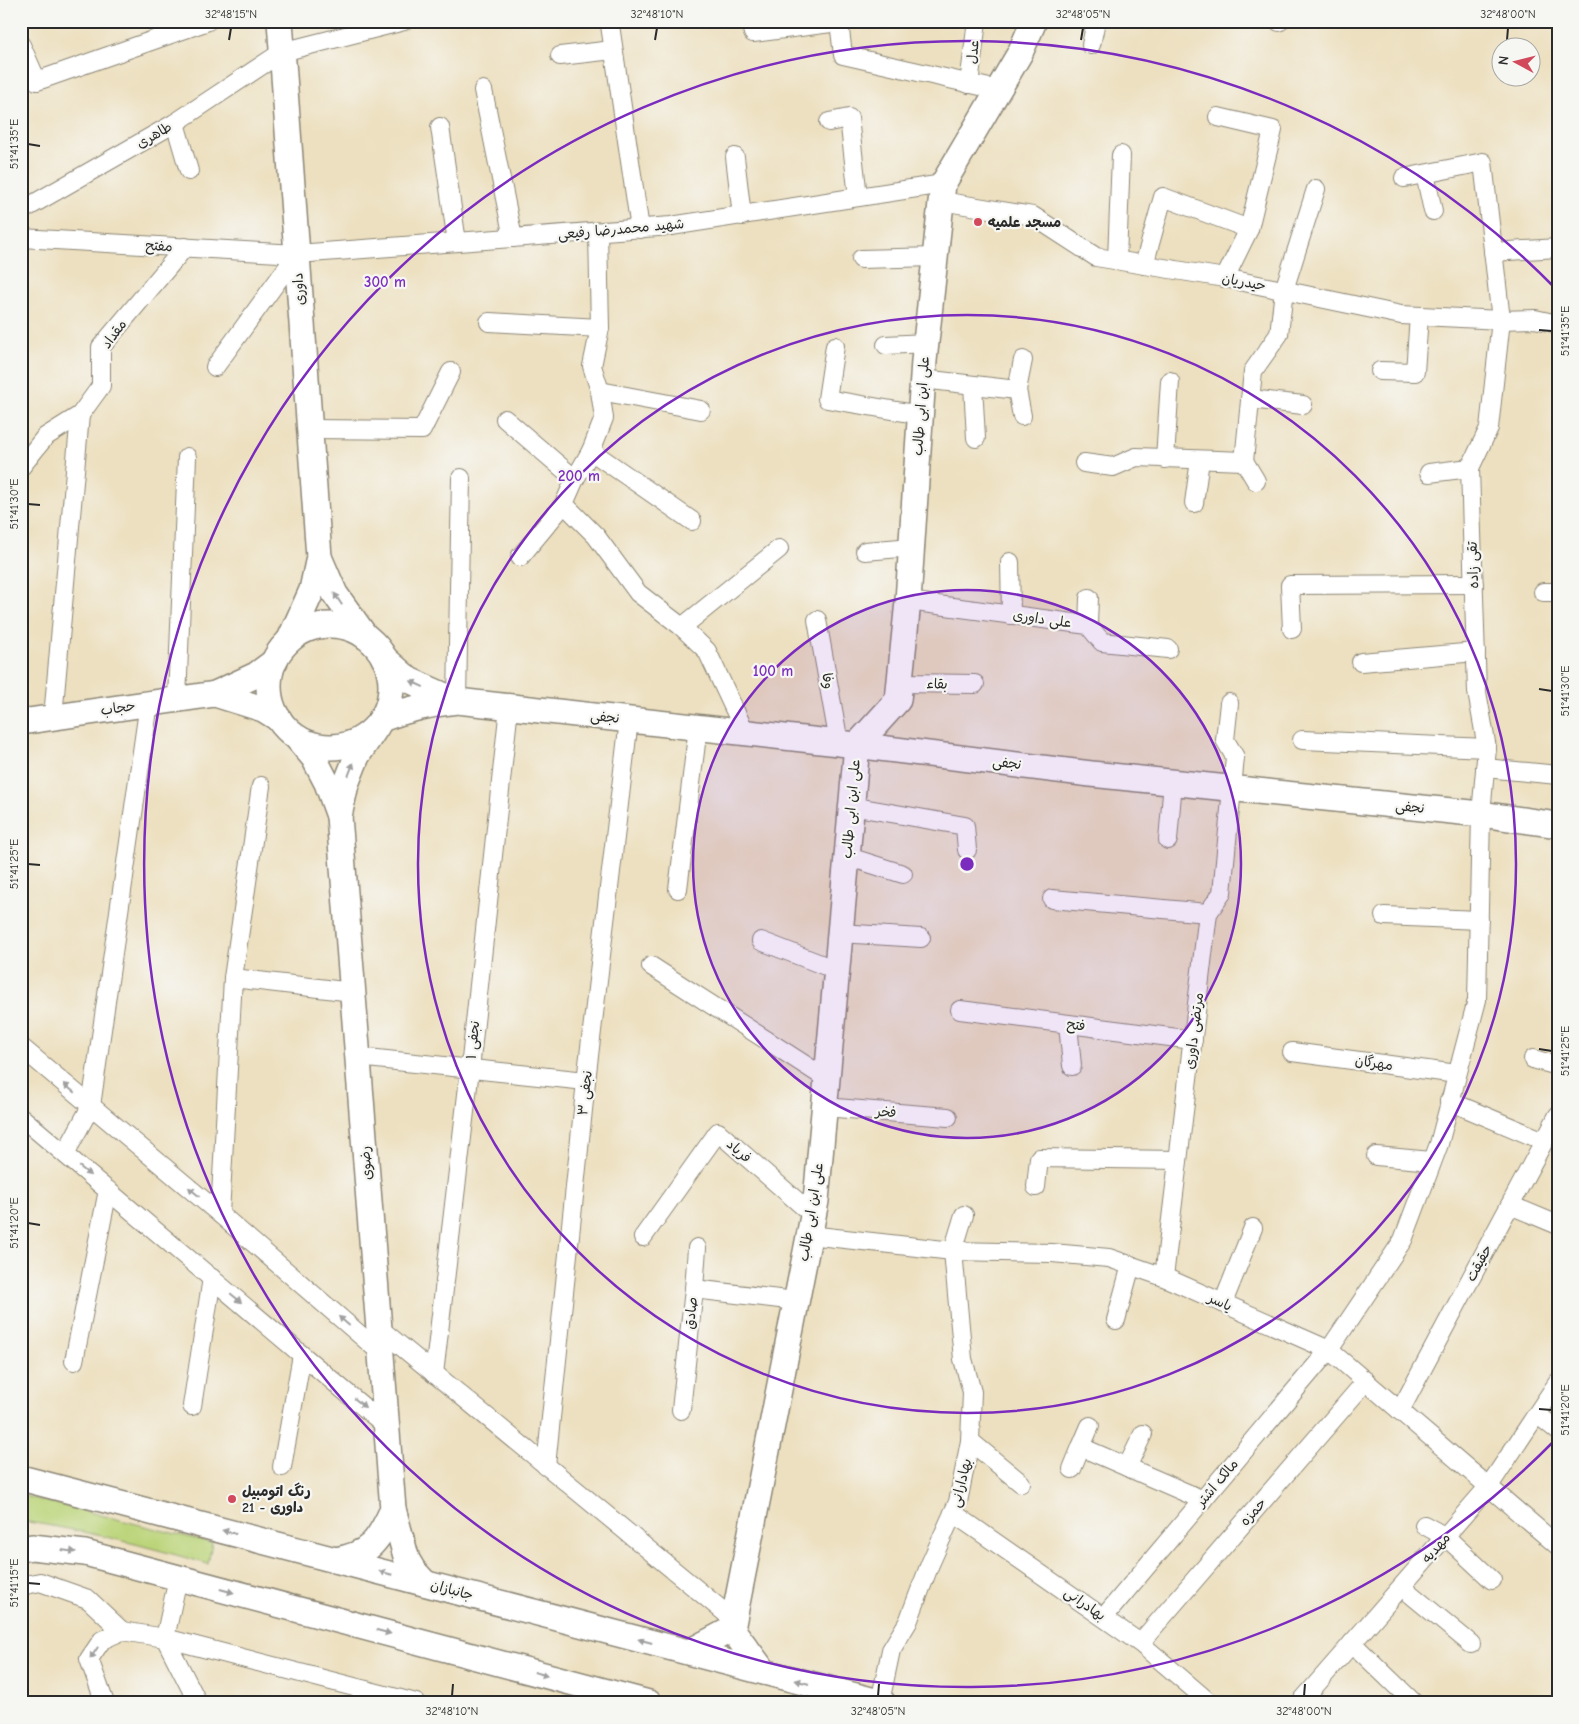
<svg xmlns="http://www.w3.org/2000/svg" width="1579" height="1724" font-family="'Comic Neue','Playpen Sans Arabic',sans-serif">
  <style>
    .green { fill: #bbd479; stroke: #738052 }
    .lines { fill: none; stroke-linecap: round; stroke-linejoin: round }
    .street-casing { stroke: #8c8676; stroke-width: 20 }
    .secondary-casing { stroke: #8c8676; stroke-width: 28 }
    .street { stroke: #fff; stroke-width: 18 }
    .secondary { stroke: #fff; stroke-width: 25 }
    .oneway { fill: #a0a0a0 }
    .ticks { fill: none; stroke: #2b2b2b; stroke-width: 2 }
    .ring { fill: none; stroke: #7b2cbf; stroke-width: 2.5 }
    .poi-dot { fill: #d1495b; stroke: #f6f6f2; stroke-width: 2 }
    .labels { text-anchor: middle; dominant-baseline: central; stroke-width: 4.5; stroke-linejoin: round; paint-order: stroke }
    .street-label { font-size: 14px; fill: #2b2b2b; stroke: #f6f6f2 }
    .poi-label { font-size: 14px; font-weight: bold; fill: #2b2b2b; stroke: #f6f6f2; text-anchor: start }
    .centre { fill: #7b2cbf; stroke: #f6f6f2; stroke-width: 2.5 }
    .ring-label { font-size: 15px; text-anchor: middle; font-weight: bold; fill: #7b2cbf; stroke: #f6f6f2; stroke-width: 4.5; stroke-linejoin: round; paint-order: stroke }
    .neatline { fill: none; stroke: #2b2b2b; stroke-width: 2 }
    .ticks-label { font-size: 12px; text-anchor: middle; fill: #2b2b2b }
  </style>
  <rect width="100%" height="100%" fill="#f6f6f2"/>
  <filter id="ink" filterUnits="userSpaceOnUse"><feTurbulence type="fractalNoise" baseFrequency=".02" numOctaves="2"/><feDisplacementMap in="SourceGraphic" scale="10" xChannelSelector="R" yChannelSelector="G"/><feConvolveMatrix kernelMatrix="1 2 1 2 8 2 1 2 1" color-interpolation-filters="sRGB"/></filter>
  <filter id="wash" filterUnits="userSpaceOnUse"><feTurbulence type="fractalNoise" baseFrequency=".0096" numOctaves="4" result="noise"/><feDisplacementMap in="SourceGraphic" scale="20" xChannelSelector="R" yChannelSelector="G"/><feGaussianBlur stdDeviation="1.12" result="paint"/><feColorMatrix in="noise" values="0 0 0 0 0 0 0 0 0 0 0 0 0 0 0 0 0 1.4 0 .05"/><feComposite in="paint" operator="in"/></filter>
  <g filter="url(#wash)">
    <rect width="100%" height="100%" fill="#ede0c0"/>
    <path class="green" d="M 21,1495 L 212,1543 L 208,1564 C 146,1546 85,1530 21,1521 Z"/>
  </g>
  <g filter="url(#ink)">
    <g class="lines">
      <g class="street-casing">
        <g id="street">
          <polyline points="750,21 753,33 839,22 843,55 998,90"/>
          <polyline points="1279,22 1279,21"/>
          <polyline points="610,25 640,229"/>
          <polyline points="21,45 37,81 208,21"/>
          <polyline points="1091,45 1096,21"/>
          <polyline points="560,56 613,50"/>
          <polyline points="969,84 977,21"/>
          <polyline points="483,90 513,238"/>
          <polyline points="1218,117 1273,130 1249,229 1225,278"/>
          <polyline points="829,122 849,118 858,197"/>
          <polyline points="175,123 189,171"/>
          <polyline points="440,127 457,242"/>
          <polyline points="735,157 742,216"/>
          <polyline points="1425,174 1433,211"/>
          <polyline points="941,201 1033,216 1096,257 1225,278 1401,315 1501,320 1535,319 1558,324"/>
          <polyline points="21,211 175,123 282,52 404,21"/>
          <polyline points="598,232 600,328 592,366 600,391 604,418 591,451 575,479 564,504 596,536 638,593 682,627 707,651 745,732"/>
          <polyline points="21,238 297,254 671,226 943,184"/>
          <polyline points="1493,252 1558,248"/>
          <polyline points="861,259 935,257"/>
          <polyline points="1117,260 1121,155"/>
          <polyline points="1144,265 1163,197 1249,229"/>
          <polyline points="489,322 600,328"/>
          <polyline points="886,345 926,343"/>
          <polyline points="835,346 827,399 921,415"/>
          <polyline points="215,367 297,254"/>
          <polyline points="1380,371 1415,372 1419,316"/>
          <polyline points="923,379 1017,390 1022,416"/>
          <polyline points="973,385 976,438"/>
          <polyline points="1017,390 1023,360"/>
          <polyline points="600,391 701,410"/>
          <polyline points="1250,399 1303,405"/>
          <polyline points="505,419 575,479"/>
          <polyline points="309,429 422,430 451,372"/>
          <polyline points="591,451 692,521"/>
          <polyline points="1165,459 1170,381"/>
          <polyline points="1244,461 1256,481"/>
          <polyline points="1084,463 1113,467 1136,457 1244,461 1253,371 1279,334 1284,290 1316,189"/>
          <polyline points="21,467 45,437 80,415 101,386 101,347 185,247"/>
          <polyline points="1429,473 1470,468"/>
          <polyline points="1194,503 1200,460"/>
          <polyline points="865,551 912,547"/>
          <polyline points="520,557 564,504"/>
          <polyline points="1010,562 1011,615"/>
          <polyline points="1543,592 1558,592"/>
          <polyline points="908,601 1088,625 1102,642 1168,649"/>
          <polyline points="817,620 839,743"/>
          <polyline points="1088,625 1089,598"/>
          <polyline points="682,627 779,549"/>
          <polyline points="1292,629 1290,585 1474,584"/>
          <polyline points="1361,662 1476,652"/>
          <polyline points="900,683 975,684"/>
          <polyline points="177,699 187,457"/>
          <polyline points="457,701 461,478"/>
          <polyline points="53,717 80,415"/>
          <polyline points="1302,740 1487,748"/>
          <polyline points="1485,768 1558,775"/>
          <polyline points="851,806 965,826 967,850"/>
          <polyline points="1168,840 1173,782"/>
          <polyline points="846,856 903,874"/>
          <polyline points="678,889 698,727"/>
          <polyline points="1052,899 1208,913"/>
          <polyline points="1384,916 1479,920"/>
          <polyline points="839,933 921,938"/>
          <polyline points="761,941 836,970"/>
          <polyline points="651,966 827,1079"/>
          <polyline points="233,978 353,992"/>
          <polyline points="960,1010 1193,1040"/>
          <polyline points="1068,1024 1072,1066"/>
          <polyline points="21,1047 220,1214 381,1353"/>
          <polyline points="1292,1052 1457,1074"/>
          <polyline points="358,1057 586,1081"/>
          <polyline points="1533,1059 1558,1066"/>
          <polyline points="1449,1101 1544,1141"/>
          <polyline points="824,1107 948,1117"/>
          <polyline points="21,1117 386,1426"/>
          <polyline points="65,1154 91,1106 149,703"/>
          <polyline points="1376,1156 1432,1161"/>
          <polyline points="1036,1187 1039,1158 1178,1160"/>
          <polyline points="1510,1205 1558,1225"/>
          <polyline points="220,1214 233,978 261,786"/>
          <polyline points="809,1235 953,1251 1052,1253 1109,1258 1164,1277 1329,1350 1558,1546"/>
          <polyline points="643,1237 718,1132 813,1215"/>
          <polyline points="1164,1277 1208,913 1222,893 1235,757 1225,740 1229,703"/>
          <polyline points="694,1289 697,1248"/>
          <polyline points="1223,1303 1253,1228"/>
          <polyline points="1116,1320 1131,1265"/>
          <polyline points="379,1328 734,1620"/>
          <polyline points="74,1361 108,1190"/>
          <polyline points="434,1374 470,1069 509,707"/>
          <polyline points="192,1406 212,1278"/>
          <polyline points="681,1410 694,1289 796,1301"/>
          <polyline points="1400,1411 1558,1115"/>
          <polyline points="1537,1414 1558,1431"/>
          <polyline points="1090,1426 1081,1447 1203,1500"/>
          <polyline points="970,1441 1021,1483"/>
          <polyline points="546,1466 586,1081 629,720"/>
          <polyline points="282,1467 302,1355"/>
          <polyline points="1127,1467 1143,1434"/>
          <polyline points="1072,1469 1081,1447"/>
          <polyline points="953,1513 1140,1643 1210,1703"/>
          <polyline points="1424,1525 1446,1537 1492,1580"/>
          <polyline points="178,1578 165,1638 416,1703"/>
          <polyline points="21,1586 40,1582 88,1599 122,1631"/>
          <polyline points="1402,1587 1471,1644"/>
          <polyline points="1104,1617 1329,1350 1403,1240 1439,1144 1477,1000 1481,814 1487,748 1477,692 1470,468 1489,428 1501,320 1483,162 1404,178"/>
          <polyline points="1140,1643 1366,1381"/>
          <polyline points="1352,1643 1414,1703"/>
          <polyline points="880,1702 891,1650 908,1622 930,1564 958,1502 970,1441 972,1392 963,1359 953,1251 964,1215"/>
          <polyline points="105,1703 89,1659 102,1640 122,1631 165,1638 198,1703"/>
          <polyline points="1300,1703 1489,1486 1558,1382"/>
        </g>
      </g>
      <g class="secondary-casing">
        <g id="secondary">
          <polyline points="280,21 319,557 312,590 290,639"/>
          <polyline points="319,557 335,594 365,636"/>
          <circle cx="330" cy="686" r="61"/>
          <polyline points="384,658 409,680 454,700"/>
          <polyline points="215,694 263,709 279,719"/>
          <path d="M 381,719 C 407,709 429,704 457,701 L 839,743 L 1091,774 L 1481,814 L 1558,825"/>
          <polyline points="21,722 215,694 256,675 275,661"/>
          <polyline points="377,726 357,756 346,784 339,816 393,1509 407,1560 413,1570 425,1583"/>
          <polyline points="297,738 314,758 327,783 339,816"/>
          <polyline points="21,1478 883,1703"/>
          <polyline points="21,1549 32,1547 85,1553 649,1703"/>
          <path d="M 335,1560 C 370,1555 379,1540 393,1509"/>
          <polyline points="732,1629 816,1201 857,745 898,700 908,601 924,361 943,184 1020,53 1034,21"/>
          <polyline points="689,1652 732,1629 764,1672"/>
        </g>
      </g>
      <use href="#street" class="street"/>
      <use href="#secondary" class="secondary"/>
    </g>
    <defs><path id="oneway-solid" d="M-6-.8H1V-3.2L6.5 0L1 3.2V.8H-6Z" transform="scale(1.25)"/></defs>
    <g class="oneway">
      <use href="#oneway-solid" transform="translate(338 599) rotate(-123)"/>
      <use href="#oneway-solid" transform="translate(417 684) rotate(-155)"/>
      <use href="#oneway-solid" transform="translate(351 769) rotate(-69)"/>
      <use href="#oneway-solid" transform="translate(69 1088) rotate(-140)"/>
      <use href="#oneway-solid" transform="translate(85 1171) rotate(40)"/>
      <use href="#oneway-solid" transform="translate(194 1192) rotate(-140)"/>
      <use href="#oneway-solid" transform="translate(236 1298) rotate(40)"/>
      <use href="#oneway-solid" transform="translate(344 1321) rotate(-139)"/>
      <use href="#oneway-solid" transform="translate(360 1403) rotate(40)"/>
      <use href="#oneway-solid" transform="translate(229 1532) rotate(-165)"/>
      <use href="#oneway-solid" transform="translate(69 1551) rotate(7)"/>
      <use href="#oneway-solid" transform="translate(386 1573) rotate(-165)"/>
      <use href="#oneway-solid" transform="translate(227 1591) rotate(15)"/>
      <use href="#oneway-solid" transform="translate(384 1632) rotate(15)"/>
      <use href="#oneway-solid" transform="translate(645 1641) rotate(-165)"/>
      <use href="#oneway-solid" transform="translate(94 1653) rotate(123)"/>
      <use href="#oneway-solid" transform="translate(541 1674) rotate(15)"/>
      <use href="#oneway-solid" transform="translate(802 1682) rotate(-165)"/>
    </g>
  </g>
  <path class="ticks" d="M 229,40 L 231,28M 655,40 L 657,28M 1081,40 L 1083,28M 1507,40 L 1508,28M 28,144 L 40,146M 1539,330 L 1552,331M 28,504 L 40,505M 1539,689 L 1552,691M 28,864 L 40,865M 1539,1049 L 1552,1051M 28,1223 L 40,1225M 1539,1409 L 1552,1410M 28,1583 L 40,1584M 452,1696 L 453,1684M 878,1696 L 879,1684M 1304,1696 L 1305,1684"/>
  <circle cx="967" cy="864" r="274" fill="#7b2cbf" fill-opacity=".12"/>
  <g class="ring">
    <circle cx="967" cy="864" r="274"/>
    <circle cx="967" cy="864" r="549"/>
    <path d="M1554 1441A823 823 0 1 1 1554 287"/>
  </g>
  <g class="poi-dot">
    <circle cx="978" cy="222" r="5"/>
    <circle cx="232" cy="1499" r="5"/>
  </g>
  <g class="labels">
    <g class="street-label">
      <text transform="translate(973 52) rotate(-83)">عدل</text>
      <text transform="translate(154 135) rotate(-30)">طاهری</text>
      <text transform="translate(621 229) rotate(-5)">شهید محمدرضا رفیعی</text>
      <text transform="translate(159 246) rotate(3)">مفتح</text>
      <text transform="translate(1244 282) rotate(11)">حیدریان</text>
      <text transform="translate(299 289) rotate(-94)">داوری</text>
      <text transform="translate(114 334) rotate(-54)">مقداد</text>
      <text transform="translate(921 406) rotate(-86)">علی ابن ابی طالب</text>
      <text transform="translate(1473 565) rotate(-92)">تقی زاده</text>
      <text transform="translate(1042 619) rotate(8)">علی داوری</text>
      <text transform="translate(828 681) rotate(80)">وفا</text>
      <text transform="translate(937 684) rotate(1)">بقاء</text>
      <text transform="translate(118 708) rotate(-8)">حجاب</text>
      <text transform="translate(605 717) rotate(6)">نجفی</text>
      <text transform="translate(1007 763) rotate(7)">نجفی</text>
      <text transform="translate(1410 807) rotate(6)">نجفی</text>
      <text transform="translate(851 809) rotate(-85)">علی ابن ابی طالب</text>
      <text transform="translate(1076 1025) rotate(7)">فتح</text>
      <text transform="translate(1194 1031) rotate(-83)">مرتضی داوری</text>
      <text transform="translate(473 1040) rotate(-84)">نجفی ۱</text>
      <text transform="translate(1374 1063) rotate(8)">مهرگان</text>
      <text transform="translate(585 1093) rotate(-84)">نجفی ۳</text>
      <text transform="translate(886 1112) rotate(4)">فخر</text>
      <text transform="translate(739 1151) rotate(41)">فریاد</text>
      <text transform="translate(366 1163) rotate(-94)">رضوی</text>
      <text transform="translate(811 1212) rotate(-81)">علی ابن ابی طالب</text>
      <text transform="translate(1479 1263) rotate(-62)">حقیقت</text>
      <text transform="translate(1220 1302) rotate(24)">یاسر</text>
      <text transform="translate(691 1313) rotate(-84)">صادق</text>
      <text transform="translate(961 1483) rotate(-76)">بهادارانی</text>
      <text transform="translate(1217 1483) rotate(-50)">مالک اشتر</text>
      <text transform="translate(1253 1512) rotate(-49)">حمزه</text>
      <text transform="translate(1436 1548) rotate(-49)">مهدیه</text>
      <text transform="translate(452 1590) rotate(15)">جانبازان</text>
      <text transform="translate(1085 1604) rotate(35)">بهادرانی</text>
    </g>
    <g class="poi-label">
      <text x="988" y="222">مسجد علمیه</text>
      <text x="242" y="1491">رنگ اتومبیل<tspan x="242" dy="16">21 - داوری</tspan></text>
    </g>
  </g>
  <circle cx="967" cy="864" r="8" class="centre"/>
  <g class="ring-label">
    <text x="385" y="287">300 m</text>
    <text x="579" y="481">200 m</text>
    <text x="773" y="676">100 m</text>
  </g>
  <rect width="1579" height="1724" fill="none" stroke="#f6f6f2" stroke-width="55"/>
  <g transform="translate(1516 62) rotate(277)"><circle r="24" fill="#f6f6f2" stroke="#a5a5a2"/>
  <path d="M0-4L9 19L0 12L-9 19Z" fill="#d1495b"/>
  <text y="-8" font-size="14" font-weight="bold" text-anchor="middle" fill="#2b2b2b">N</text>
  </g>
  <rect x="28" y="28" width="1524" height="1668" class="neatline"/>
  <g class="ticks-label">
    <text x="231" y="18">32°48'15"N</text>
    <text x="657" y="18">32°48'10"N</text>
    <text x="1083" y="18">32°48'05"N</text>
    <text x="1508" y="18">32°48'00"N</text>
    <text transform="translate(14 144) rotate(-90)" y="4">51°41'35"E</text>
    <text transform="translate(1565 331) rotate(-90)" y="4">51°41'35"E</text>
    <text transform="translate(14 504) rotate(-90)" y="4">51°41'30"E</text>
    <text transform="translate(1565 691) rotate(-90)" y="4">51°41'30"E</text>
    <text transform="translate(14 864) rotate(-90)" y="4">51°41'25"E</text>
    <text transform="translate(1565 1051) rotate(-90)" y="4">51°41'25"E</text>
    <text transform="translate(14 1223) rotate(-90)" y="4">51°41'20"E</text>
    <text transform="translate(1565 1410) rotate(-90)" y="4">51°41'20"E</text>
    <text transform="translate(14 1583) rotate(-90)" y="4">51°41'15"E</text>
    <text x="452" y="1715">32°48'10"N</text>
    <text x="878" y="1715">32°48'05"N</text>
    <text x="1304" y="1715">32°48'00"N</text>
  </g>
</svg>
